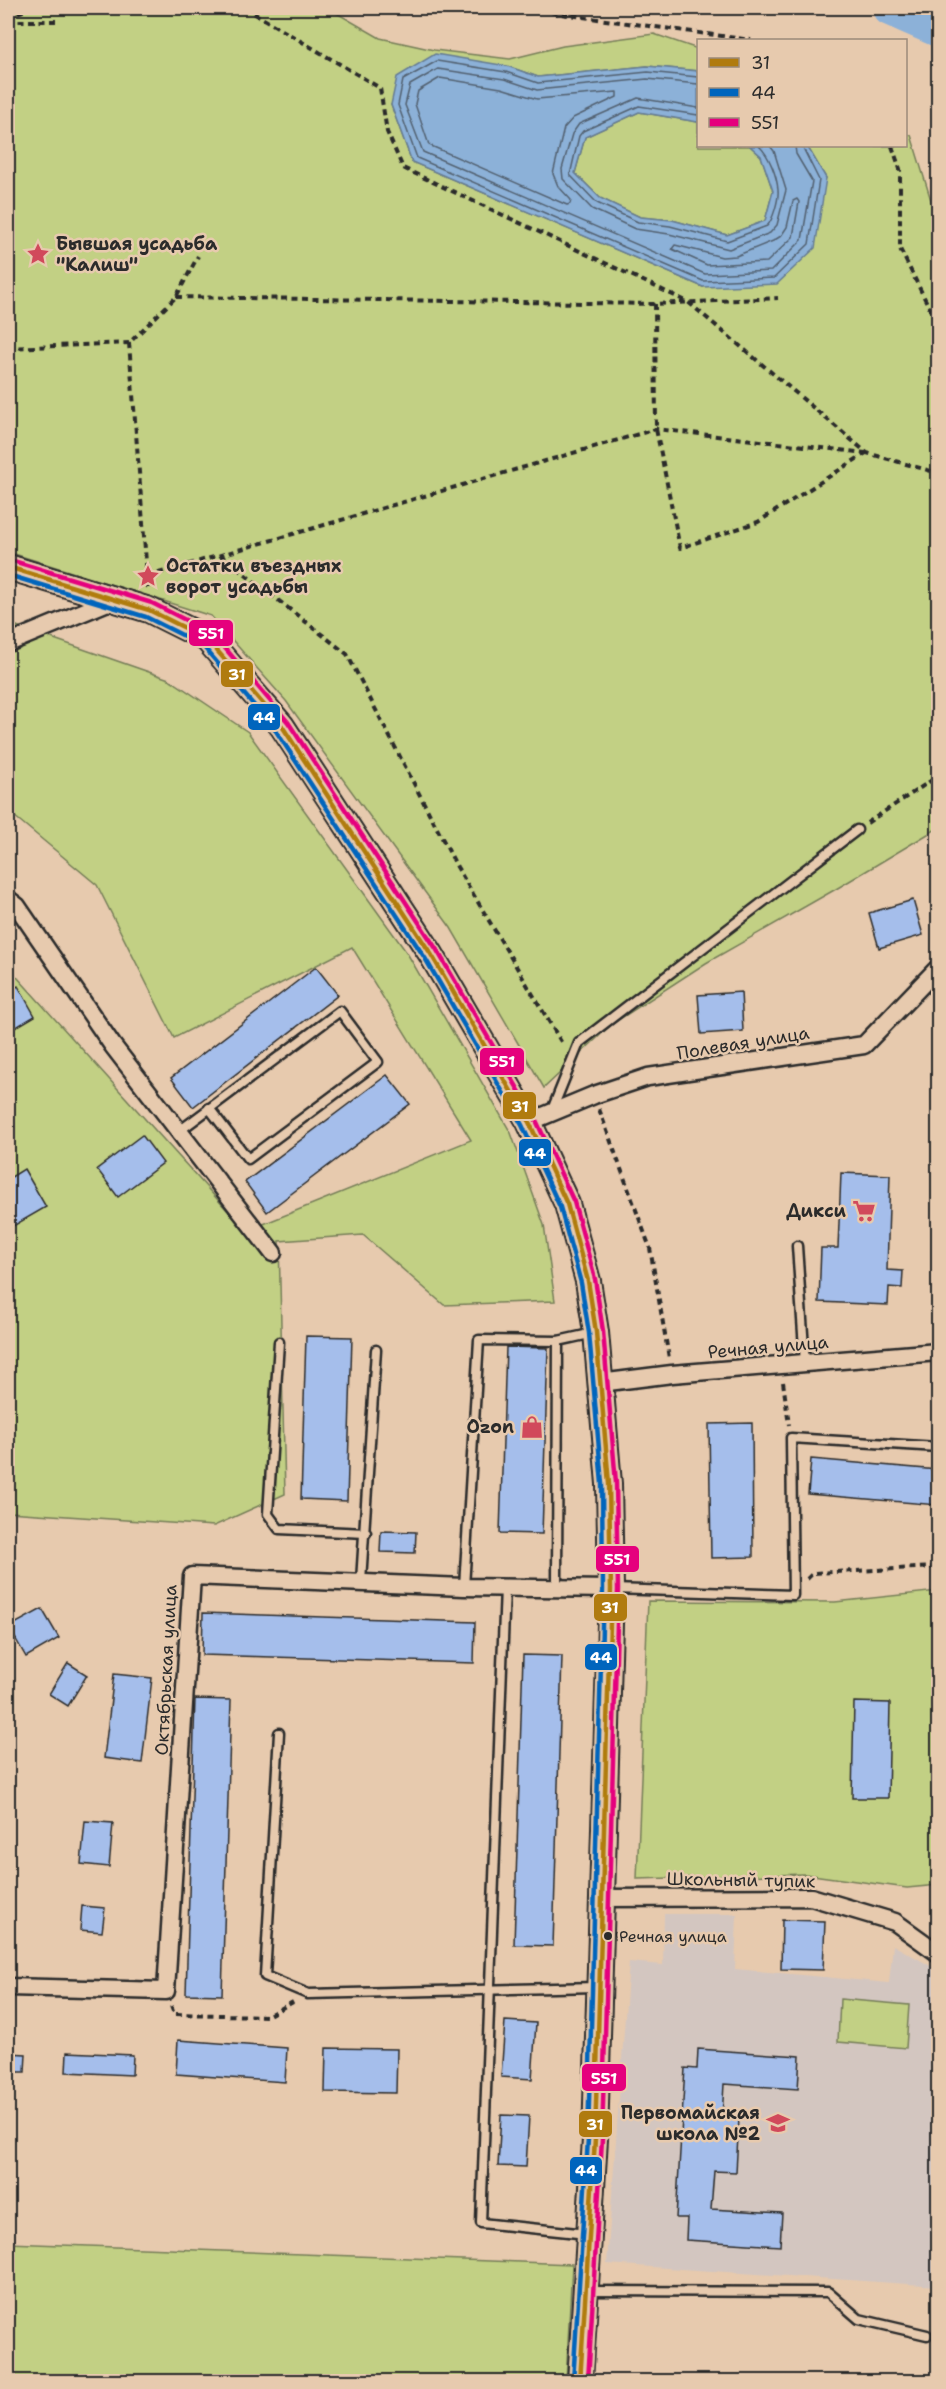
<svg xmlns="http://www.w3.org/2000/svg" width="946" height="2389" font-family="'Shantell Sans',sans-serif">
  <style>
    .built { fill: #d3c6c0 }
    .green { fill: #c2d084; stroke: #767e58; stroke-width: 1.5 }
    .water { fill: #8cb1d8; stroke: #657b93; stroke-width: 1.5 }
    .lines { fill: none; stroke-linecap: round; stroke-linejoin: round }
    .shore { stroke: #526170; stroke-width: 1.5 }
    .river { stroke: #8cb1d8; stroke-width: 36 }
    .building { fill: #a5beeb; stroke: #2b2b2b; stroke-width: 1.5 }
    .service-casing { stroke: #2b2b2b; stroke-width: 13 }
    .minor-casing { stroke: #2b2b2b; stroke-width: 21 }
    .secondary-casing { stroke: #2b2b2b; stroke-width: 28 }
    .path { stroke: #2b2b2b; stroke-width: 4; stroke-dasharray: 6 4.5; stroke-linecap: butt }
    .service { stroke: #e7caae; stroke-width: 8 }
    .minor { stroke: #e7caae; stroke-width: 16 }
    .secondary { stroke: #e7caae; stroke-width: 24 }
    .bus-1-casing { stroke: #e7caae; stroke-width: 9 }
    .bus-2-casing { stroke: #e7caae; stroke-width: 9 }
    .bus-3-casing { stroke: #e7caae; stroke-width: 9 }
    .bus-1 { stroke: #b07b0f; stroke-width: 4.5 }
    .bus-2 { stroke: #0065bd; stroke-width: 4.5 }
    .bus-3 { stroke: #e5007d; stroke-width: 4.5 }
    .bus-dot { fill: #2b2b2b; stroke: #e7caae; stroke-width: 2 }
    .labels { text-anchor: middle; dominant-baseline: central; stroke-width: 5; stroke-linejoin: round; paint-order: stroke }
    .bus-label { font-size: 16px; fill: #2b2b2b; stroke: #e7caae; text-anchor: start }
    .poi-label { font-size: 18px; font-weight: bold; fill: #2b2b2b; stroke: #e7caae; text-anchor: end }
    .street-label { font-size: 18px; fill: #2b2b2b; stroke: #e7caae }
    .line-badge { stroke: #e7caae; stroke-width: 2 }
    .badge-label { font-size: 16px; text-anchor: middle; font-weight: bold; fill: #fff }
  </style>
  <rect width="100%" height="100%" fill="#e7caae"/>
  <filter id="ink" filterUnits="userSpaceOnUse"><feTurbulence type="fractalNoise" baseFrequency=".0167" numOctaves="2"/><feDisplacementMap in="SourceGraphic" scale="12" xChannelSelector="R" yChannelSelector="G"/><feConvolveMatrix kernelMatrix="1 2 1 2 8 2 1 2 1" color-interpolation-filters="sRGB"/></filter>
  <g filter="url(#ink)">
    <polygon class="built" points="664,1914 737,1914 735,1969 889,1983 893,1945 938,1970 938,2286 607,2264 629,1962 663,1965"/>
    <g class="green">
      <polygon points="8,8 328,8 380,38 434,50 510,59 563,46 654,34 698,49 698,71 647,66 538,77 507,66 391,105 412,162 703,287 826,178 807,146 906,146 906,135 911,135 938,223 938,828 836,889 706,963 612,1024 544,1088 451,928 286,701 211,616 8,552"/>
      <polygon points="639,112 698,122 698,146 750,146 761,156 773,191 765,221 727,235 672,220 640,217 600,198 575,173 585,137"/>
      <polygon points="8,623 169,679 248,732 407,953 511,1133 544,1225 555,1301 444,1305 363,1235 279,1241 285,1494 214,1526 8,1512 8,967 246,1231 471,1140 352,947 174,1038 97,885 8,811"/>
      <polygon points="938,1591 938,1885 907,1888 805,1874 637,1879 648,1601 835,1602"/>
      <polygon points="840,1999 909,2005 906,2048 838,2042"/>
      <polygon points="8,2243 572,2264 566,2381 8,2381"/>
    </g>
    <polygon class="water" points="435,54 507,66 538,77 647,66 698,71 698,122 639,112 585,137 575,173 600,198 640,217 672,220 727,235 765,221 773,191 761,156 750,146 807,146 826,178 815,248 777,284 703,287 412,162 391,105 397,77"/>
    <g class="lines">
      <g class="shore">
        <polyline points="698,77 648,72 538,83 506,72 437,61 403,80 398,105 417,158 703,281 774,278 809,244 819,180 802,146"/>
        <polygon points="440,78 501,88 537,99 617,92 617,97 573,118 564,128 553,174 558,186 571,200 570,204 567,205 429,145 415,104 418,91"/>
        <polyline points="698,84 647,79 537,90 504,79 438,69 410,85 405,105 423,152 705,274 771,271 802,240 812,181 796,154 795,146"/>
        <polyline points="698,108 638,98 579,124 572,134 562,169 563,179 592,209 635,229 669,234 729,249 770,233 777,225 786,190 774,151 770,146"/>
        <path d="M 698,115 L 639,106 L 583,131 L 579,136 L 570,175 L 597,203 L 638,222 L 670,226 L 727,241 L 767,226 C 773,220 779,199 778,190 C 777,176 769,155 759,146"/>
        <polygon points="797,199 799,202 793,237 767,262 707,265 672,249 675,245 722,257 736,256 773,241 781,236 787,227 793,201"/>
      </g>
      <polyline class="river" points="890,8 938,29"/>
    </g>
    <g class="building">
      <polygon points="913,900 923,935 879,948 869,913"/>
      <polygon points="316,967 338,995 193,1107 171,1078"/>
      <polygon points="18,986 35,1016 8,1032 8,992"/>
      <polygon points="741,992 743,1031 701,1034 698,995"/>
      <polygon points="387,1075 410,1104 267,1212 245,1182"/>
      <polygon points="142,1135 163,1163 118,1197 97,1169"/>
      <polygon points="24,1169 46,1207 8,1229 8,1179"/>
      <polygon points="841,1173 890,1175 887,1270 903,1271 902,1288 889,1287 888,1305 819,1302 821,1248 838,1248"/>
      <polygon points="306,1336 352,1337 347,1501 301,1499"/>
      <polygon points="506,1347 548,1348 542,1534 500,1533"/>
      <polygon points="752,1423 753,1557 711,1558 709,1424"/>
      <polygon points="811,1459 938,1470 938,1505 808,1494"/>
      <polygon points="381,1531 416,1532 415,1553 380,1552"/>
      <polygon points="42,1609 59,1638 26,1657 9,1627"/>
      <polygon points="203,1613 475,1622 474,1663 202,1655"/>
      <polygon points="523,1655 562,1656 553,1946 514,1945"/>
      <polygon points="68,1663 87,1675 68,1706 49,1694"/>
      <polygon points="114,1674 152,1678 142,1763 104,1758"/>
      <polygon points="195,1699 231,1700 222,1995 186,1994"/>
      <polygon points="854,1702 890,1703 888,1798 852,1798"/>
      <polygon points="85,1821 113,1823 109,1867 81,1864"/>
      <polygon points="82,1906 105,1908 102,1932 80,1930"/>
      <polygon points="935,1906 938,1906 938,1936 936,1936"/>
      <polygon points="782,1920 825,1921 823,1970 781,1969"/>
      <polygon points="505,2021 536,2023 532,2079 501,2077"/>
      <polygon points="178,2040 287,2048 285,2082 176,2074"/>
      <polygon points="326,2048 397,2049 396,2093 325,2092"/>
      <polygon points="698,2049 800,2056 798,2089 724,2084 722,2117 739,2118 736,2172 714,2171 711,2209 782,2213 780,2246 686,2240 687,2218 676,2218 685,2068 697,2069"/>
      <polygon points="67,2052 133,2055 132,2075 66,2072"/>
      <polygon points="8,2053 26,2054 25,2072 8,2072"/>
      <polygon points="501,2115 529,2116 526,2167 498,2166"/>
    </g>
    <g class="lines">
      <g class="service-casing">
        <g id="service">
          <polyline points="552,1110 579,1043 857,830"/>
          <polyline points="178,1132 340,1011 378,1062 248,1159 209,1108"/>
          <polyline points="797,1246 805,1363"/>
          <polyline points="279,1342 268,1514 279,1529 366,1533"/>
          <polyline points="361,1581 376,1350"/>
          <polyline points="464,1587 479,1340 558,1341 594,1333"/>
          <polyline points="505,1587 481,2223 587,2234"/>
          <polyline points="557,1588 558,1341"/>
          <polyline points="613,1589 793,1595 791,1438 938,1447"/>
          <polyline points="279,1733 265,1976 308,1994 597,1987"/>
          <polyline points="587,2291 828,2292 859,2319 927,2335"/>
        </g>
      </g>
      <g class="minor-casing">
        <g id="minor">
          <polyline points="8,643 115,599"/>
          <polyline points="8,899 17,906 113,1046 273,1253"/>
          <polyline points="529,1122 594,1095 648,1077 864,1045 938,968"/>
          <polyline points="600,1383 672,1374 938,1352"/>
          <polyline points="602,1898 811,1897 895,1922 938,1953"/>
          <polyline points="8,1987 166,1991 192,1576 464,1587 611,1589"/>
        </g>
      </g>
      <g class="secondary-casing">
        <polyline id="secondary" points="8,567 149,610 207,639 282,726 431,954 529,1122 567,1204 588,1281 596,1332 609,1484 611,1589 595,2139 580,2382"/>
      </g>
      <g class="path">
        <polyline points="245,8 380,88 387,132 403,168 688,302 867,453 938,473"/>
        <polyline points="542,8 554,13 751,40"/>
        <polyline points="8,17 31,8"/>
        <polyline points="8,21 59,21"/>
        <polyline points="892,146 900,169 900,249 938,325"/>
        <polyline points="176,297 655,304 778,298"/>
        <polyline points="655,304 656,429 680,548 758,522 866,453"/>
        <polyline points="129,343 148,588"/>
        <polyline points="8,348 129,343 176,297 198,256"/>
        <polyline points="220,555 347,654 457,867 563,1045"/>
        <polyline points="148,576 656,429 866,453"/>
        <polyline points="867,823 938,776"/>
        <polyline points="599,1109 650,1248 669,1358"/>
        <polyline points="783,1382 789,1425"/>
        <polyline points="807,1579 813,1573 938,1567"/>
        <polyline points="171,2006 174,2014 267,2016 293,2002"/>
      </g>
      <use href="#service" class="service"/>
      <use href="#minor" class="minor"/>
      <use href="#secondary" class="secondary"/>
      <g class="bus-1-casing">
        <polyline id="bus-1" points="8,567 149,610 207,639 282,726 431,954 529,1122 567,1204 588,1281 596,1332 609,1484 611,1589 595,2139 580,2382"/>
      </g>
      <g class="bus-2-casing">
        <polyline id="bus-2" points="8,575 146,617 202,645 276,731 425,958 522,1125 560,1207 581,1283 589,1333 602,1484 603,1589 588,2139 573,2382"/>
      </g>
      <g class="bus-3-casing">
        <polyline id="bus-3" points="10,560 152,603 213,634 288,722 437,950 535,1118 574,1202 595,1279 603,1331 616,1483 618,1589 602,2139 588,2382"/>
      </g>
      <use href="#bus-1" class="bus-1"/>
      <use href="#bus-2" class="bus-2"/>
      <use href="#bus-3" class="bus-3"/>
    </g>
  </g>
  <defs>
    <g id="sight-bare" transform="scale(1.8)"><path d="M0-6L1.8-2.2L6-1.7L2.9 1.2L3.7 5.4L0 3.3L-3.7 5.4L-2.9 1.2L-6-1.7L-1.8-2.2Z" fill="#d1495b" stroke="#e7caae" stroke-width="2.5" paint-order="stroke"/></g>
    <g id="supermarket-bare" transform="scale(1.8)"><path d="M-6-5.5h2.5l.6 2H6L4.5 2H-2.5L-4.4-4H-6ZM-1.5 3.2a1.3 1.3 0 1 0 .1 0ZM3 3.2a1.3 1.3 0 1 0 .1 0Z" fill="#d1495b" stroke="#e7caae" stroke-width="2.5" paint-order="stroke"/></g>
    <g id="shop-bare" transform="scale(1.8)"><path d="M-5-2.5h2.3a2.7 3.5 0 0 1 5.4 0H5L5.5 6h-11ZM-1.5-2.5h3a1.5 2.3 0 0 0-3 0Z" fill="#d1495b" stroke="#e7caae" stroke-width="2.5" paint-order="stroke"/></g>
    <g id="school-bare" transform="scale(1.8)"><path d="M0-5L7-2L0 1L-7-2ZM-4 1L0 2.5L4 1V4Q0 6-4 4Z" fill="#d1495b" stroke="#e7caae" stroke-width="2.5" paint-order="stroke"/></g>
  </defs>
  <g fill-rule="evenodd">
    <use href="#sight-bare" x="38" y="254"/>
    <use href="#sight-bare" x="148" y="576"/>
    <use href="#supermarket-bare" x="864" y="1211"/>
    <use href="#shop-bare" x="532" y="1427"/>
    <use href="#school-bare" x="778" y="2123"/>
  </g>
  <circle class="bus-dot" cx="608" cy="1936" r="5"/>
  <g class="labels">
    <g class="bus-label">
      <text x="619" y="1936">Речная улица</text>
    </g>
    <g class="poi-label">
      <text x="56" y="244" text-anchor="start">Бывшая усадьба<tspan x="56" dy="21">"Калиш"</tspan></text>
      <text x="166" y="566" text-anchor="start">Остатки въездных<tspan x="166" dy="21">ворот усадьбы</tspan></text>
      <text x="846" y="1211">Дикси</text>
      <text x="514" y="1427">Ozon</text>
      <text x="760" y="2113">Первомайская<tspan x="760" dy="21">школа №2</tspan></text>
    </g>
    <g class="street-label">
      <text transform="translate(743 1043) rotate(-9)">Полевая улица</text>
      <text transform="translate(768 1347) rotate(-5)">Речная улица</text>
      <text transform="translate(166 1670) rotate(-87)">Октябрьская улица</text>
      <text transform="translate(741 1880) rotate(1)">Школьный тупик</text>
    </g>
  </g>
  <g class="line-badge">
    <rect x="188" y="619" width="46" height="28" rx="6" fill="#e5007d"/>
    <rect x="220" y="660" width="34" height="28" rx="6" fill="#b07b0f"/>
    <rect x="247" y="703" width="34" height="28" rx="6" fill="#0065bd"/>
    <rect x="479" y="1047" width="46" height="29" rx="6" fill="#e5007d"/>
    <rect x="502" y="1091" width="35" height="29" rx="6" fill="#b07b0f"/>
    <rect x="518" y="1138" width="34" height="29" rx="6" fill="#0065bd"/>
    <rect x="595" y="1545" width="45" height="28" rx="6" fill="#e5007d"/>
    <rect x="593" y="1593" width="35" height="29" rx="6" fill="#b07b0f"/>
    <rect x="584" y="1643" width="34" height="28" rx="6" fill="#0065bd"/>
    <rect x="581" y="2063" width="46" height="29" rx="6" fill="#e5007d"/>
    <rect x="578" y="2110" width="35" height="28" rx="6" fill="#b07b0f"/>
    <rect x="569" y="2156" width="34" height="29" rx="6" fill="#0065bd"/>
  </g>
  <g class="badge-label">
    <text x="211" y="639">551</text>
    <text x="237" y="680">31</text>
    <text x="264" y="723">44</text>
    <text x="502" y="1067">551</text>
    <text x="520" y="1112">31</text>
    <text x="535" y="1159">44</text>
    <text x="617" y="1565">551</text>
    <text x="610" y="1613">31</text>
    <text x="601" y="1663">44</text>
    <text x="604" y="2084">551</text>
    <text x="595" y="2130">31</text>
    <text x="586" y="2176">44</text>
  </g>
  <rect width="946" height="2389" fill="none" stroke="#e7caae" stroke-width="30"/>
  <rect x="15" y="15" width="916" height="2359" fill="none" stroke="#2b2b2b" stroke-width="2" filter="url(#ink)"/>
  <rect x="697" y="39" width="210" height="108" fill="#e7caae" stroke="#9c8a7a" stroke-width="1.5"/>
  <rect x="709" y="58" width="30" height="9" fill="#b07b0f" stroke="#9c8a7a" stroke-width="1.5"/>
  <text x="751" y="69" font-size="18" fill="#2b2b2b">31</text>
  <rect x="709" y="88" width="30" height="9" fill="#0065bd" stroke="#9c8a7a" stroke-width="1.5"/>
  <text x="751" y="99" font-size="18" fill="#2b2b2b">44</text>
  <rect x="709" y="118" width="30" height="9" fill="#e5007d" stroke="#9c8a7a" stroke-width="1.5"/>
  <text x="751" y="129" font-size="18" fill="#2b2b2b">551</text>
</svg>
